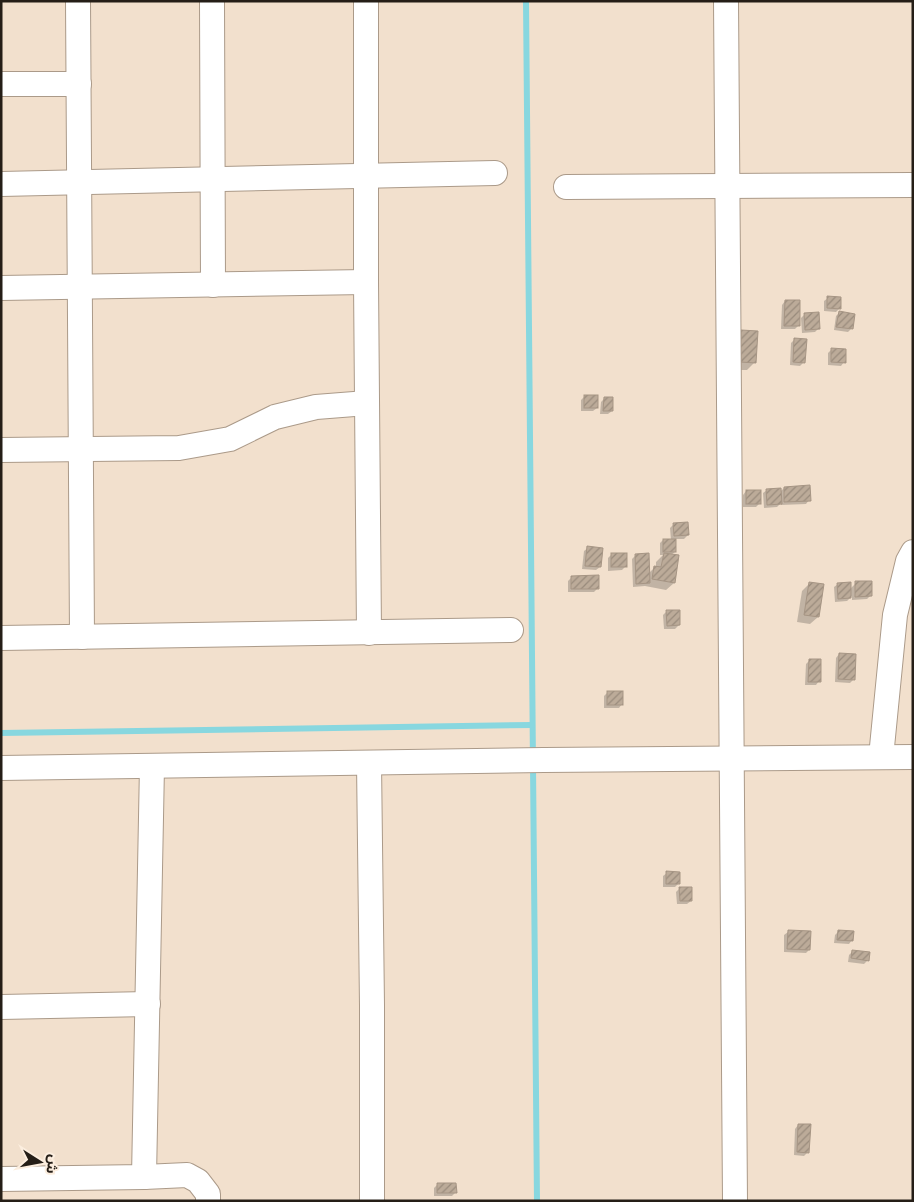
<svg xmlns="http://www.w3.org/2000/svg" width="914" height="1202" font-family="'Varela Round','Noto Sans Arabic',sans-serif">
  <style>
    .shadow { fill: #0003 }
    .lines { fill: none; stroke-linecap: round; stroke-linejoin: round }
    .stream { stroke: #88d7df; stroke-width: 6 }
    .building { fill: url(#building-hatch); stroke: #a69584 }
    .street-casing { stroke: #ab9a89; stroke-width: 26 }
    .street { stroke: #fff; stroke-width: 24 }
  </style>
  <defs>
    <pattern id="building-hatch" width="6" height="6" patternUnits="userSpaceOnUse" patternTransform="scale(1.25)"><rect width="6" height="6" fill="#bcab99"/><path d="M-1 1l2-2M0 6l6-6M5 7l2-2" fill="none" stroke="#998b7c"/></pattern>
  </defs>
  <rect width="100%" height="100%" fill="#f2e0cd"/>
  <g class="shadow">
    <polygon points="828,298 840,308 836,312 824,311 824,301"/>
    <polygon points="785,301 798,326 795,329 781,329 782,305"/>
    <polygon points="840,312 854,315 851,329 848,332 834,330 836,316"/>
    <polygon points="805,314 818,329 815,332 802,333 801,318"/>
    <polygon points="742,331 755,362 747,370 732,370 734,339"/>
    <polygon points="795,339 804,362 800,366 790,365 791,343"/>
    <polygon points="832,349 844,362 841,366 828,365 828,353"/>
    <polygon points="585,396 597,408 593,411 581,411 581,400"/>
    <polygon points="604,399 612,411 608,414 600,414 601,402"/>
    <polygon points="784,488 809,500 806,504 781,505 781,503 777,507 764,508 763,493 767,490 780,492"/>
    <polygon points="746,491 760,503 756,507 743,507 743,495"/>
    <polygon points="674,524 688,535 684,539 675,539 675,552 671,555 674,583 666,590 645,586 633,587 632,559 636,555 649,573 656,566 656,562 663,555 660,555 660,543 663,540 671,540 670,528"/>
    <polygon points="588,548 600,567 596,570 582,569 584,551"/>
    <polygon points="612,554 625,567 622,570 608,571 608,558"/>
    <polygon points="572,577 598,588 594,592 568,592 568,581"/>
    <polygon points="810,583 818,617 810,624 797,622 802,591"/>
    <polygon points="856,583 870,596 867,599 852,600 852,596 847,601 835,602 834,587 838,584 850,589"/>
    <polygon points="667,611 679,625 675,629 664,629 663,615"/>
    <polygon points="839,654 854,679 850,683 835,682 836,658"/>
    <polygon points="809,661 819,681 816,685 805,685 806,664"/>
    <polygon points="608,692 622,704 619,708 604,708 604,696"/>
    <polygon points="667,873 679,883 675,887 663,887 663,876"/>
    <polygon points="680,888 691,901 687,904 677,904 676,892"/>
    <polygon points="839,931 852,940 849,944 834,943 835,935"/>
    <polygon points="788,932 809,950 806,953 784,952 784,935"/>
    <polygon points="853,951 868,960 864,964 848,962 849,955"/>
    <polygon points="798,1125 808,1152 804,1156 794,1155 795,1129"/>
    <polygon points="437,1185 456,1192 452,1196 434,1196 434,1188"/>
  </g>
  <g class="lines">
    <g class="stream">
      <polyline points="526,1 537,1201"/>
      <polyline points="1,733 532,725"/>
    </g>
  </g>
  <g class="building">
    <polygon points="827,296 841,297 841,309 827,308"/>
    <polygon points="785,300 800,300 800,326 784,326"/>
    <polygon points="839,311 855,314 853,329 836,327"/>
    <polygon points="819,312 820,329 805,330 804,313"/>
    <polygon points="741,330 758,331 756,363 740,362"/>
    <polygon points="794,338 807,339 805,363 793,362"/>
    <polygon points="831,348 846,349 846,363 831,362"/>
    <rect x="584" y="395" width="14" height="13"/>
    <polygon points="604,397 613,397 613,411 603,411"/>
    <polygon points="810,485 811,501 784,502 784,487"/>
    <polygon points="781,488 782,504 767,505 766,489"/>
    <rect x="746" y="490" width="15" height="14"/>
    <polygon points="688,522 689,535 674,536 673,523"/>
    <rect x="663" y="539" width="13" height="13"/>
    <polygon points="587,546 603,548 601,567 585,566"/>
    <rect x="611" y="553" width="16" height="14"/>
    <polygon points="649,553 650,583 636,584 635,554"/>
    <polygon points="664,553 679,555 675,583 652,579 654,566 661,567"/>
    <polygon points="599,575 599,589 571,589 571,576"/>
    <polygon points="855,581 872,581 872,596 855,597"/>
    <polygon points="809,582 824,584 819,617 804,615"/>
    <polygon points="851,582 851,598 838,599 837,583"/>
    <polygon points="666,610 680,610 680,625 667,626"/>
    <polygon points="839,653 856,654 855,680 838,679"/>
    <polygon points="809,659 821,659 821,682 808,682"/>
    <rect x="607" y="691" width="16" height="14"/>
    <polygon points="666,871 680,872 680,884 666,884"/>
    <polygon points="679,887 692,887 692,901 680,901"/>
    <polygon points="788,930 811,931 810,950 787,949"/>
    <polygon points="838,930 854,931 853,941 837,940"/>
    <polygon points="852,950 870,952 869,961 851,958"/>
    <polygon points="798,1124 811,1124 809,1153 797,1152"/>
    <polygon points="437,1183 456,1183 457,1193 437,1193"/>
  </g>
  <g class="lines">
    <g class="street-casing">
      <g id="street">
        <polyline points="78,1 82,637"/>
        <polyline points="212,1 213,285"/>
        <polyline points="366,1 366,282 369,633"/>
        <polyline points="726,1 735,1201"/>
        <polyline points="1,84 79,84"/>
        <polyline points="1,184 495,173"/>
        <polyline points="566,187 913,185"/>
        <polyline points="1,288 366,282"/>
        <polyline points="1,450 179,448 230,439 275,417 316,407 367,403"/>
        <polyline points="1,638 511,630"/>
        <polyline points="881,757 895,615 908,561 913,552"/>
        <polyline points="369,763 372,1006 372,1201"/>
        <polyline points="1,768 544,760 913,757"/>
        <polyline points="1,1007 148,1004"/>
        <polyline points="144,1177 152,766"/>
        <polyline points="1,1179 144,1177 187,1175 198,1181 208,1194 208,1201"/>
      </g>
    </g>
    <use href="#street" class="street"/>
  </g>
  <rect width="914" height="1202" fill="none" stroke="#251e17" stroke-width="5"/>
  <g transform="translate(40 1162) rotate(101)" stroke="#fceedf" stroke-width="4" paint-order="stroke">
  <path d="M0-4L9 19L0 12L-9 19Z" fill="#251e17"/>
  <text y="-8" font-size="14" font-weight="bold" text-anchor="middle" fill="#251e17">ش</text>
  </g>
</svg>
